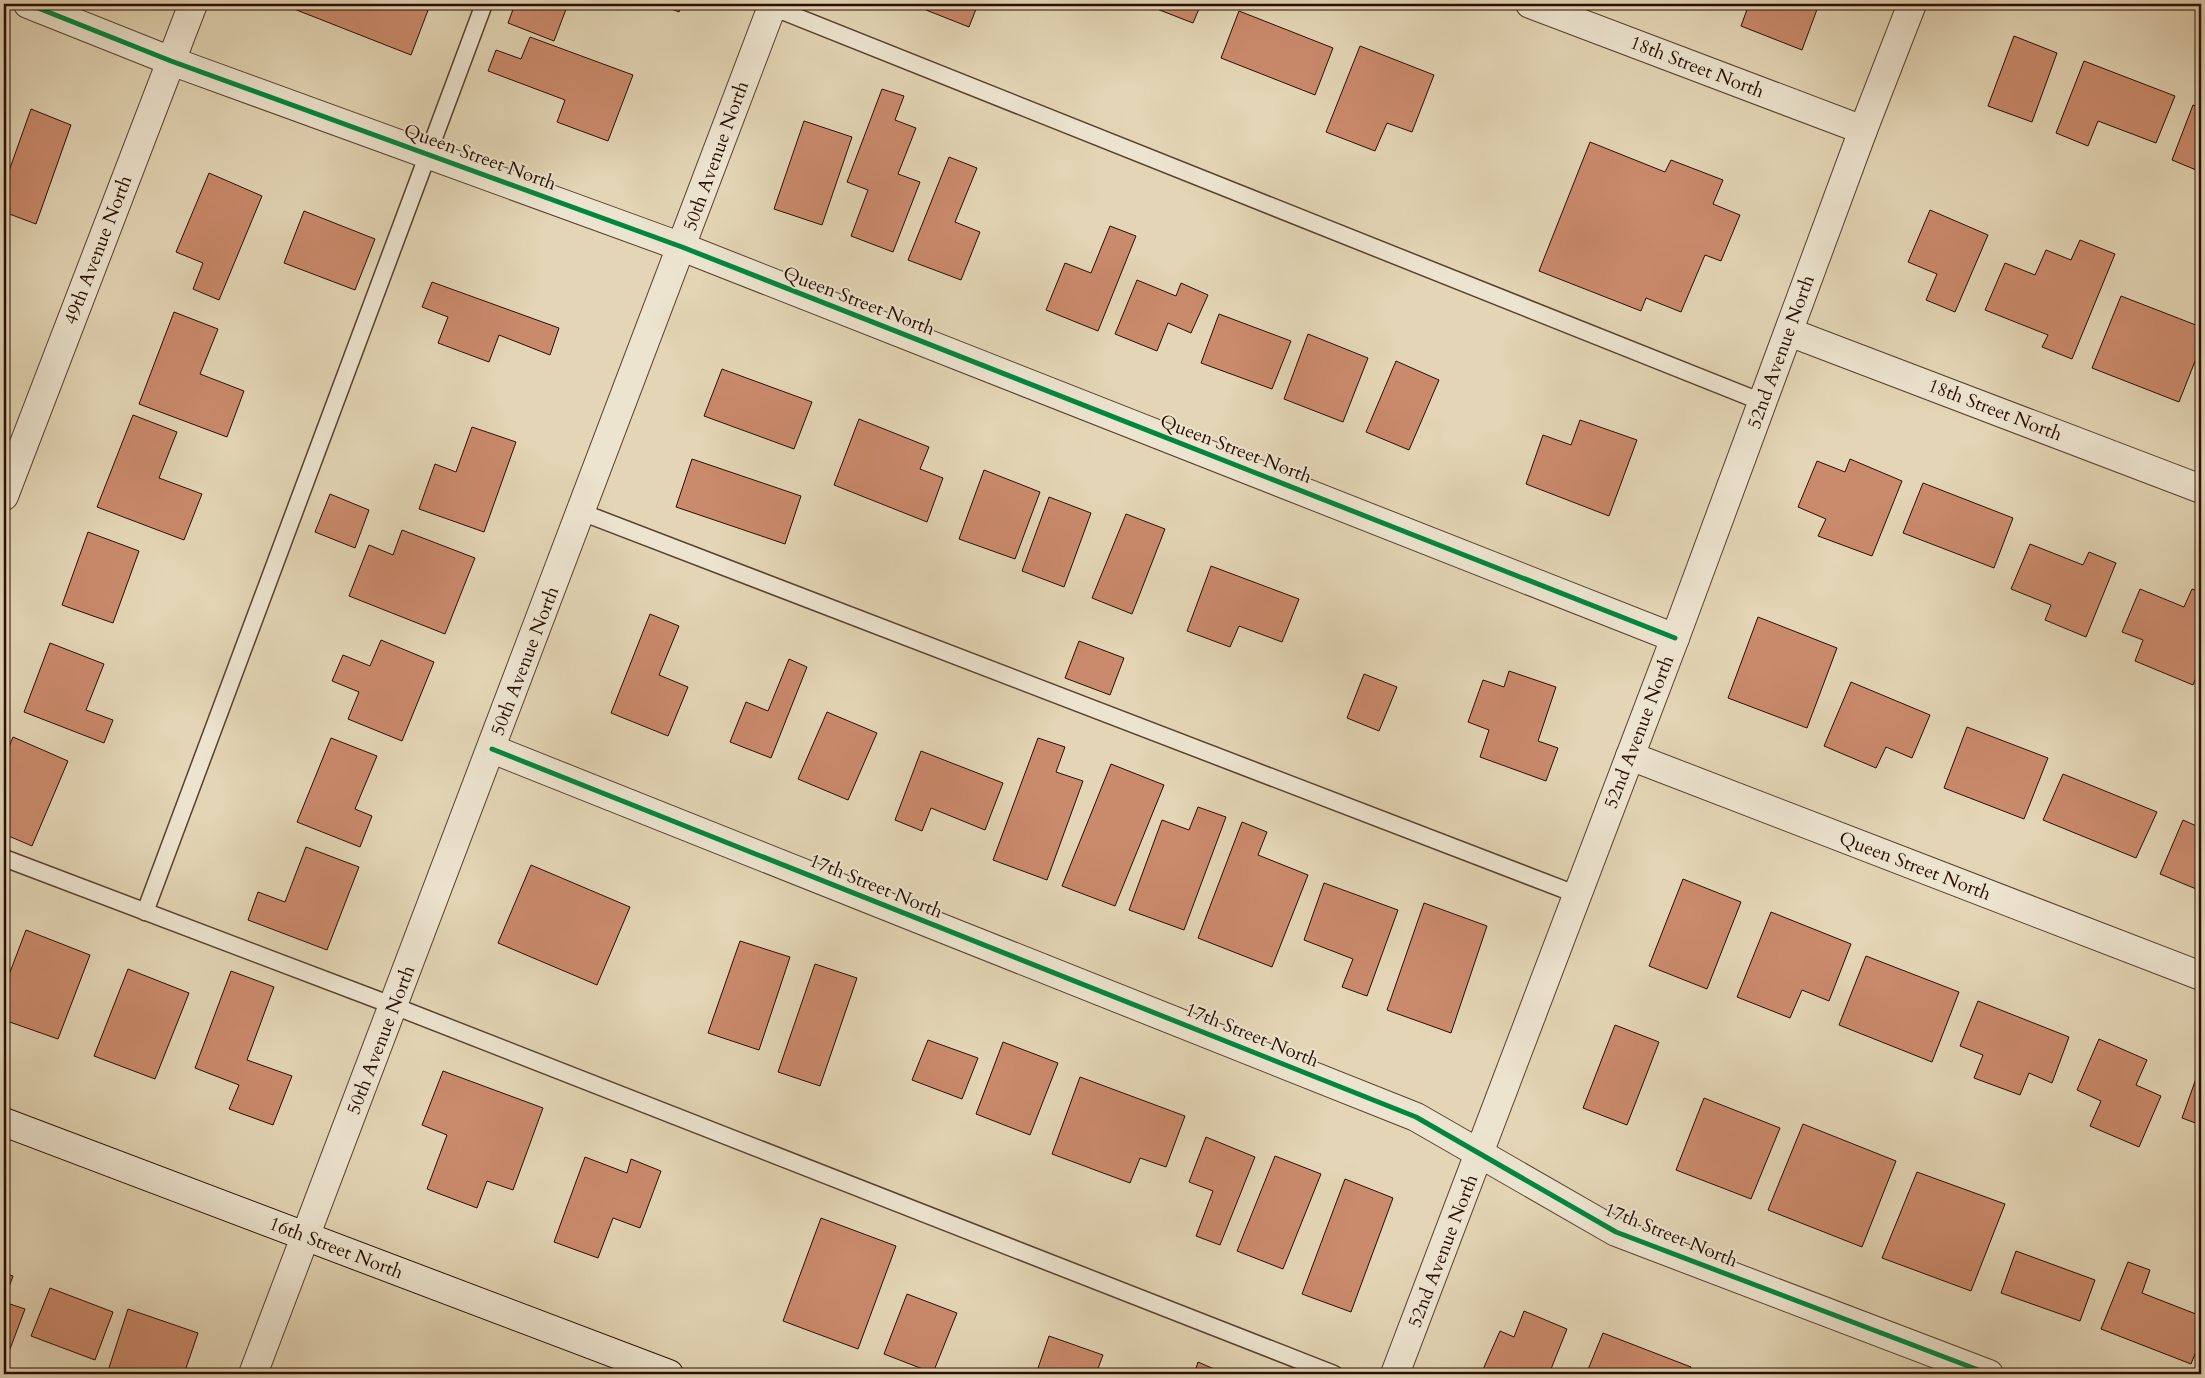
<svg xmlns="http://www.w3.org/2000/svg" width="2205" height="1378" font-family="Cardo,serif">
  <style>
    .building { fill: #ca8a6c; stroke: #280e01 }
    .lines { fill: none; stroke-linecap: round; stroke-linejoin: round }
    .lane-casing { stroke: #57402e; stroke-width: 19 }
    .street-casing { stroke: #57402e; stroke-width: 30 }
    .secondary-casing { stroke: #280e01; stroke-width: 30 }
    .lane { stroke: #ede4cf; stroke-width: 16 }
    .street { stroke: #ede4cf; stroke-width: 28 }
    .secondary { stroke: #ede4cf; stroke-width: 28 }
    .cycleway-casing { stroke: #ede4cf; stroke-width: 8 }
    .cycleway { stroke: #00873e; stroke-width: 5 }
    .labels { text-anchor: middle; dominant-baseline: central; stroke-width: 4; stroke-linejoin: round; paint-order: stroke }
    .street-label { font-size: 19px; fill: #280e01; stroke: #ede4cf }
  </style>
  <rect width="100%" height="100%" fill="#e3d5b5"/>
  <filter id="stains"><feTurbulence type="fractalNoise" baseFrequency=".004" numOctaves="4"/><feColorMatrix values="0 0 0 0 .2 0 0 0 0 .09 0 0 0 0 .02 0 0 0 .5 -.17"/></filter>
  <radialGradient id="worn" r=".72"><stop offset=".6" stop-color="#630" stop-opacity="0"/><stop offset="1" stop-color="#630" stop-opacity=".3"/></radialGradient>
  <g class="building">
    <polygon points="296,4 428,4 430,5 411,55 294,9"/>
    <polygon points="515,4 568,4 554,41 508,23"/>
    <polygon points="659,4 682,4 679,12"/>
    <polygon points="928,4 978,4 969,27 926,10"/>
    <polygon points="1144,4 1201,4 1193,23"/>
    <polygon points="1749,4 1819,4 1802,50 1741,26"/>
    <polygon points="1239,11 1333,48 1315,95 1221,58"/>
    <polygon points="2014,36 2057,53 2032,122 1988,106"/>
    <polygon points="530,37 633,75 608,141 557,122 565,100 488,71 496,50 521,59"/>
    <polygon points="1360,46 1434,75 1412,132 1387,123 1375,151 1326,132"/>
    <polygon points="2084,61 2175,96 2156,143 2098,121 2088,146 2056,133"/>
    <polygon points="882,89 904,96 895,120 916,128 898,174 920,182 893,252 851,236 868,190 847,182"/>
    <polygon points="2193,105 2201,108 2201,172 2172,160"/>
    <polygon points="31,109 71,125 36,224 4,212 4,185"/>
    <polygon points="804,121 852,137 822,225 774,209"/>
    <polygon points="1590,142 1665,172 1671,160 1723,180 1713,204 1740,215 1721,261 1705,255 1681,312 1646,298 1641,311 1539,271"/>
    <polygon points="949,157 977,168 955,222 980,232 961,280 908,260"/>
    <polygon points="209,173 262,196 219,300 193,289 203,263 176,252"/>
    <polygon points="1930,210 1988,235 1955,312 1926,300 1937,274 1908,262"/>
    <polygon points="304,211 375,239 355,290 284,263"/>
    <polygon points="1110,226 1136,236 1098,331 1046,310 1065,263 1091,273"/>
    <polygon points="2080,240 2115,254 2072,359 2042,347 2048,335 1985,310 2005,263 2035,275 2046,250 2071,260"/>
    <polygon points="1137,280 1176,296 1181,283 1208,295 1191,333 1168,323 1157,351 1115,334"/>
    <polygon points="432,282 559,328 550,355 499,335 489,362 438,343 448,317 422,307"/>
    <polygon points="2121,296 2201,327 2201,346 2179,402 2092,368"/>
    <polygon points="174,312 218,329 200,374 244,391 227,437 139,404"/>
    <polygon points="1219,314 1291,341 1272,389 1201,363"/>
    <polygon points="1308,334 1368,358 1343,422 1284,399"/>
    <polygon points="1396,361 1439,380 1409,450 1366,432"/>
    <polygon points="722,369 812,402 794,449 704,416"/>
    <polygon points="133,415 177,432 159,478 202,494 184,540 97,507"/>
    <polygon points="859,419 929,447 920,469 943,478 927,522 834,485"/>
    <polygon points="1580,420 1637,440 1609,516 1526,484 1543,435 1571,445"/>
    <polygon points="472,427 516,442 484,532 419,509 435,464 456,472"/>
    <polygon points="692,459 801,496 785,544 676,507"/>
    <polygon points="1850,459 1902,481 1872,556 1818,536 1826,519 1798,507 1817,461 1845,472"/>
    <polygon points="984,470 1040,492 1015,559 959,539"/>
    <polygon points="1923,483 2013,518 1994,568 1903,533"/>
    <polygon points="330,494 369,510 355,548 315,532"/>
    <polygon points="1049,497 1091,513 1064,587 1022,571"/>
    <polygon points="1126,514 1165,529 1132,614 1092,598"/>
    <polygon points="402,530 475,558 445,634 349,596 369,545 393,555"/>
    <polygon points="88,532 139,551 113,623 62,605"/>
    <polygon points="2030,544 2083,565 2089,552 2116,563 2086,637 2045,620 2051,605 2011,589"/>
    <polygon points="1211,566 1299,599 1282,642 1239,626 1230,647 1187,631"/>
    <polygon points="2140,589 2184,607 2192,589 2201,592 2201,665 2193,685 2135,661 2143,640 2122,632"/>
    <polygon points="650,614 679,626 659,675 688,687 668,736 611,713"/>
    <polygon points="1758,617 1837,648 1807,728 1728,698"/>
    <polygon points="381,640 434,662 402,741 348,719 359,692 332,681 343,655 370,666"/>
    <polygon points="1079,641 1124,658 1110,695 1065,678"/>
    <polygon points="50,643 104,664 86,710 113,720 104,743 24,712"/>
    <polygon points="789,659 807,667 771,758 730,742 746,702 768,711"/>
    <polygon points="1509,671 1556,687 1538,741 1558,748 1546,781 1480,757 1489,730 1468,722 1483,680 1504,687"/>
    <polygon points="1364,674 1397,687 1379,731 1347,718"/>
    <polygon points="1851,682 1930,715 1912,758 1886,747 1876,768 1824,746"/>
    <polygon points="827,712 877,733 848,800 798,779"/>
    <polygon points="1967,727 2048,758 2024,819 1944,788"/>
    <polygon points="13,737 68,761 32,846 4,834 4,759"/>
    <polygon points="331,738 377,756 355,809 372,816 360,847 297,822"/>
    <polygon points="1038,738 1065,747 1056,772 1083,781 1047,880 993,860"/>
    <polygon points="921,751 1003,783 985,830 931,808 922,831 895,820"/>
    <polygon points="1111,764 1164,785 1115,906 1062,886"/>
    <polygon points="2063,774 2157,812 2136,858 2043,820"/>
    <polygon points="1198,807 1226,817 1184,930 1129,910 1162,820 1189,830"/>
    <polygon points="2183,820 2201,828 2201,891 2160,874"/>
    <polygon points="1242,822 1267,832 1258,855 1308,875 1272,967 1198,938"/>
    <polygon points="306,847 359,867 327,950 248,920 258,892 285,902"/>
    <polygon points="531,865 630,907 597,985 498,943"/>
    <polygon points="1683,879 1741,902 1707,989 1649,966"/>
    <polygon points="1324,883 1398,910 1367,996 1342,987 1353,959 1304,940"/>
    <polygon points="1424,903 1487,926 1451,1033 1387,1010"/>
    <polygon points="1771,912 1851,944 1829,1001 1802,990 1790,1018 1737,997"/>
    <polygon points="26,930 90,955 58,1039 4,1020 4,988"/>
    <polygon points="740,941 790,957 759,1050 708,1033"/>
    <polygon points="1866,956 1959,992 1932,1062 1839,1025"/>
    <polygon points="815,964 857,978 820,1086 778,1072"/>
    <polygon points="128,969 189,993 155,1079 94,1056"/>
    <polygon points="231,971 274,987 247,1060 292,1076 273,1125 229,1109 239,1085 195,1068"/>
    <polygon points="1978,1001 2069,1037 2052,1083 2029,1073 2020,1095 1974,1078 1983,1055 1960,1046"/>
    <polygon points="1615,1025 1659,1042 1627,1125 1583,1108"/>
    <polygon points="2099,1039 2147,1060 2136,1085 2161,1096 2139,1147 2090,1126 2101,1101 2077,1090"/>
    <polygon points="928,1040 978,1058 962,1099 912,1080"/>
    <polygon points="1003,1042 1058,1063 1030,1135 976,1114"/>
    <polygon points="443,1071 543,1108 513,1190 487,1181 477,1208 427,1189 447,1135 422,1125"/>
    <polygon points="2198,1073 2201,1075 2201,1125 2182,1118"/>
    <polygon points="1080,1077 1185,1116 1166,1167 1140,1158 1130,1183 1052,1154"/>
    <polygon points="1704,1098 1780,1128 1751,1199 1676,1170"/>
    <polygon points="1803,1124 1896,1161 1862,1247 1768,1210"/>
    <polygon points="1206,1137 1255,1157 1220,1245 1196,1236 1213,1191 1189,1182"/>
    <polygon points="1275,1156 1321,1174 1283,1269 1237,1251"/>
    <polygon points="585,1157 627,1173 631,1159 661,1171 640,1228 613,1218 598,1258 554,1242"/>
    <polygon points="1917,1172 2005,1204 1971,1291 1882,1258"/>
    <polygon points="1345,1179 1393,1198 1351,1312 1302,1294"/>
    <polygon points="821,1218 896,1246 858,1349 783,1321"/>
    <polygon points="2016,1251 2095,1280 2080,1321 2001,1293"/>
    <polygon points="2128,1262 2150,1270 2142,1293 2201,1316 2201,1339 2191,1364 2101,1329"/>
    <polygon points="4,1273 13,1276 4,1301"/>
    <polygon points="50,1288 113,1312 95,1360 31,1336"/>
    <polygon points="907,1294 957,1313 933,1373 884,1354"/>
    <polygon points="4,1302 25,1309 4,1365"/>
    <polygon points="128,1309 198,1333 184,1374 107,1374"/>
    <polygon points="1524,1311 1567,1329 1549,1374 1481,1374 1500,1331 1514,1337"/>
    <polygon points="1603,1333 1691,1367 1688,1374 1593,1374 1587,1372"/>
    <polygon points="1049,1336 1103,1355 1096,1374 1036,1374"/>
    <polygon points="1198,1362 1221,1372 1220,1374 1194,1374"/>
  </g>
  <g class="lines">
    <g class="lane-casing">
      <g id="lane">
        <polyline points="772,7 1762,402"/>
        <polyline points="581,512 1578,895"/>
        <polyline points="4,858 394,1006 1334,1374"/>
        <polyline points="145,912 484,4"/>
      </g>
    </g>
    <g class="street-casing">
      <g id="street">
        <polyline points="28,4 171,61 682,247 1675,638"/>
        <polyline points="1530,4 1863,130"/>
        <polyline points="1789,332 2201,489"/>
        <polyline points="4,496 193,4"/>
        <polyline points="492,749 1416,1117 1616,1232 1989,1374"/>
        <polyline points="1630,756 2201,976"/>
        <polyline points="253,1374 773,4"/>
        <polyline points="1395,1374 1675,638 1863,130 1912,4"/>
      </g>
    </g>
    <g class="secondary-casing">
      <polyline id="secondary" points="4,1122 669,1374"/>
    </g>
    <use href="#lane" class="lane"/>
    <use href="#street" class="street"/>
    <use href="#secondary" class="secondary"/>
    <g class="cycleway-casing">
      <g id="cycleway">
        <polyline points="28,4 171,61 682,247 1675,638"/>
        <polyline points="492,749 1416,1117 1616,1232 1989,1374"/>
      </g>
    </g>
    <use href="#cycleway" class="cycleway"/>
  </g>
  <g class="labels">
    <g class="street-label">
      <text transform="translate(1697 67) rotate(21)">18th Street North</text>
      <text transform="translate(716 156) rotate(-70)">50th Avenue North</text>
      <text transform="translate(480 157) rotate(20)">Queen Street North</text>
      <text transform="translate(98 250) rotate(-69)">49th Avenue North</text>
      <text transform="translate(859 301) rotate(21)">Queen Street North</text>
      <text transform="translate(1781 352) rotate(-70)">52nd Avenue North</text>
      <text transform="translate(1995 410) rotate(21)">18th Street North</text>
      <text transform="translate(1236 449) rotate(21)">Queen Street North</text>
      <text transform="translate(525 661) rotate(-69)">50th Avenue North</text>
      <text transform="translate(1639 732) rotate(-69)">52nd Avenue North</text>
      <text transform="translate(1915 866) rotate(21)">Queen Street North</text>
      <text transform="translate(876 886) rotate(22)">17th Street North</text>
      <text transform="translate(1252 1035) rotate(22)">17th Street North</text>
      <text transform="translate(381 1040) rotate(-69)">50th Avenue North</text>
      <text transform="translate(1671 1235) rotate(22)">17th Street North</text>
      <text transform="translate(336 1248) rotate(21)">16th Street North</text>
      <text transform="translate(1443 1251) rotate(-69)">52nd Avenue North</text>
    </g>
  </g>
  <rect width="2205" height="1378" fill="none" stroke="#e3d5b5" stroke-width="20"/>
  <rect x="5" y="5" width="2195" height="1368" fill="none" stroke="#280e01" stroke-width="2.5"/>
  <rect x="10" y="10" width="2185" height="1358" fill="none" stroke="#280e01"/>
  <rect width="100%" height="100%" filter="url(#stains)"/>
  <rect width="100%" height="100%" fill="url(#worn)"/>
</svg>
